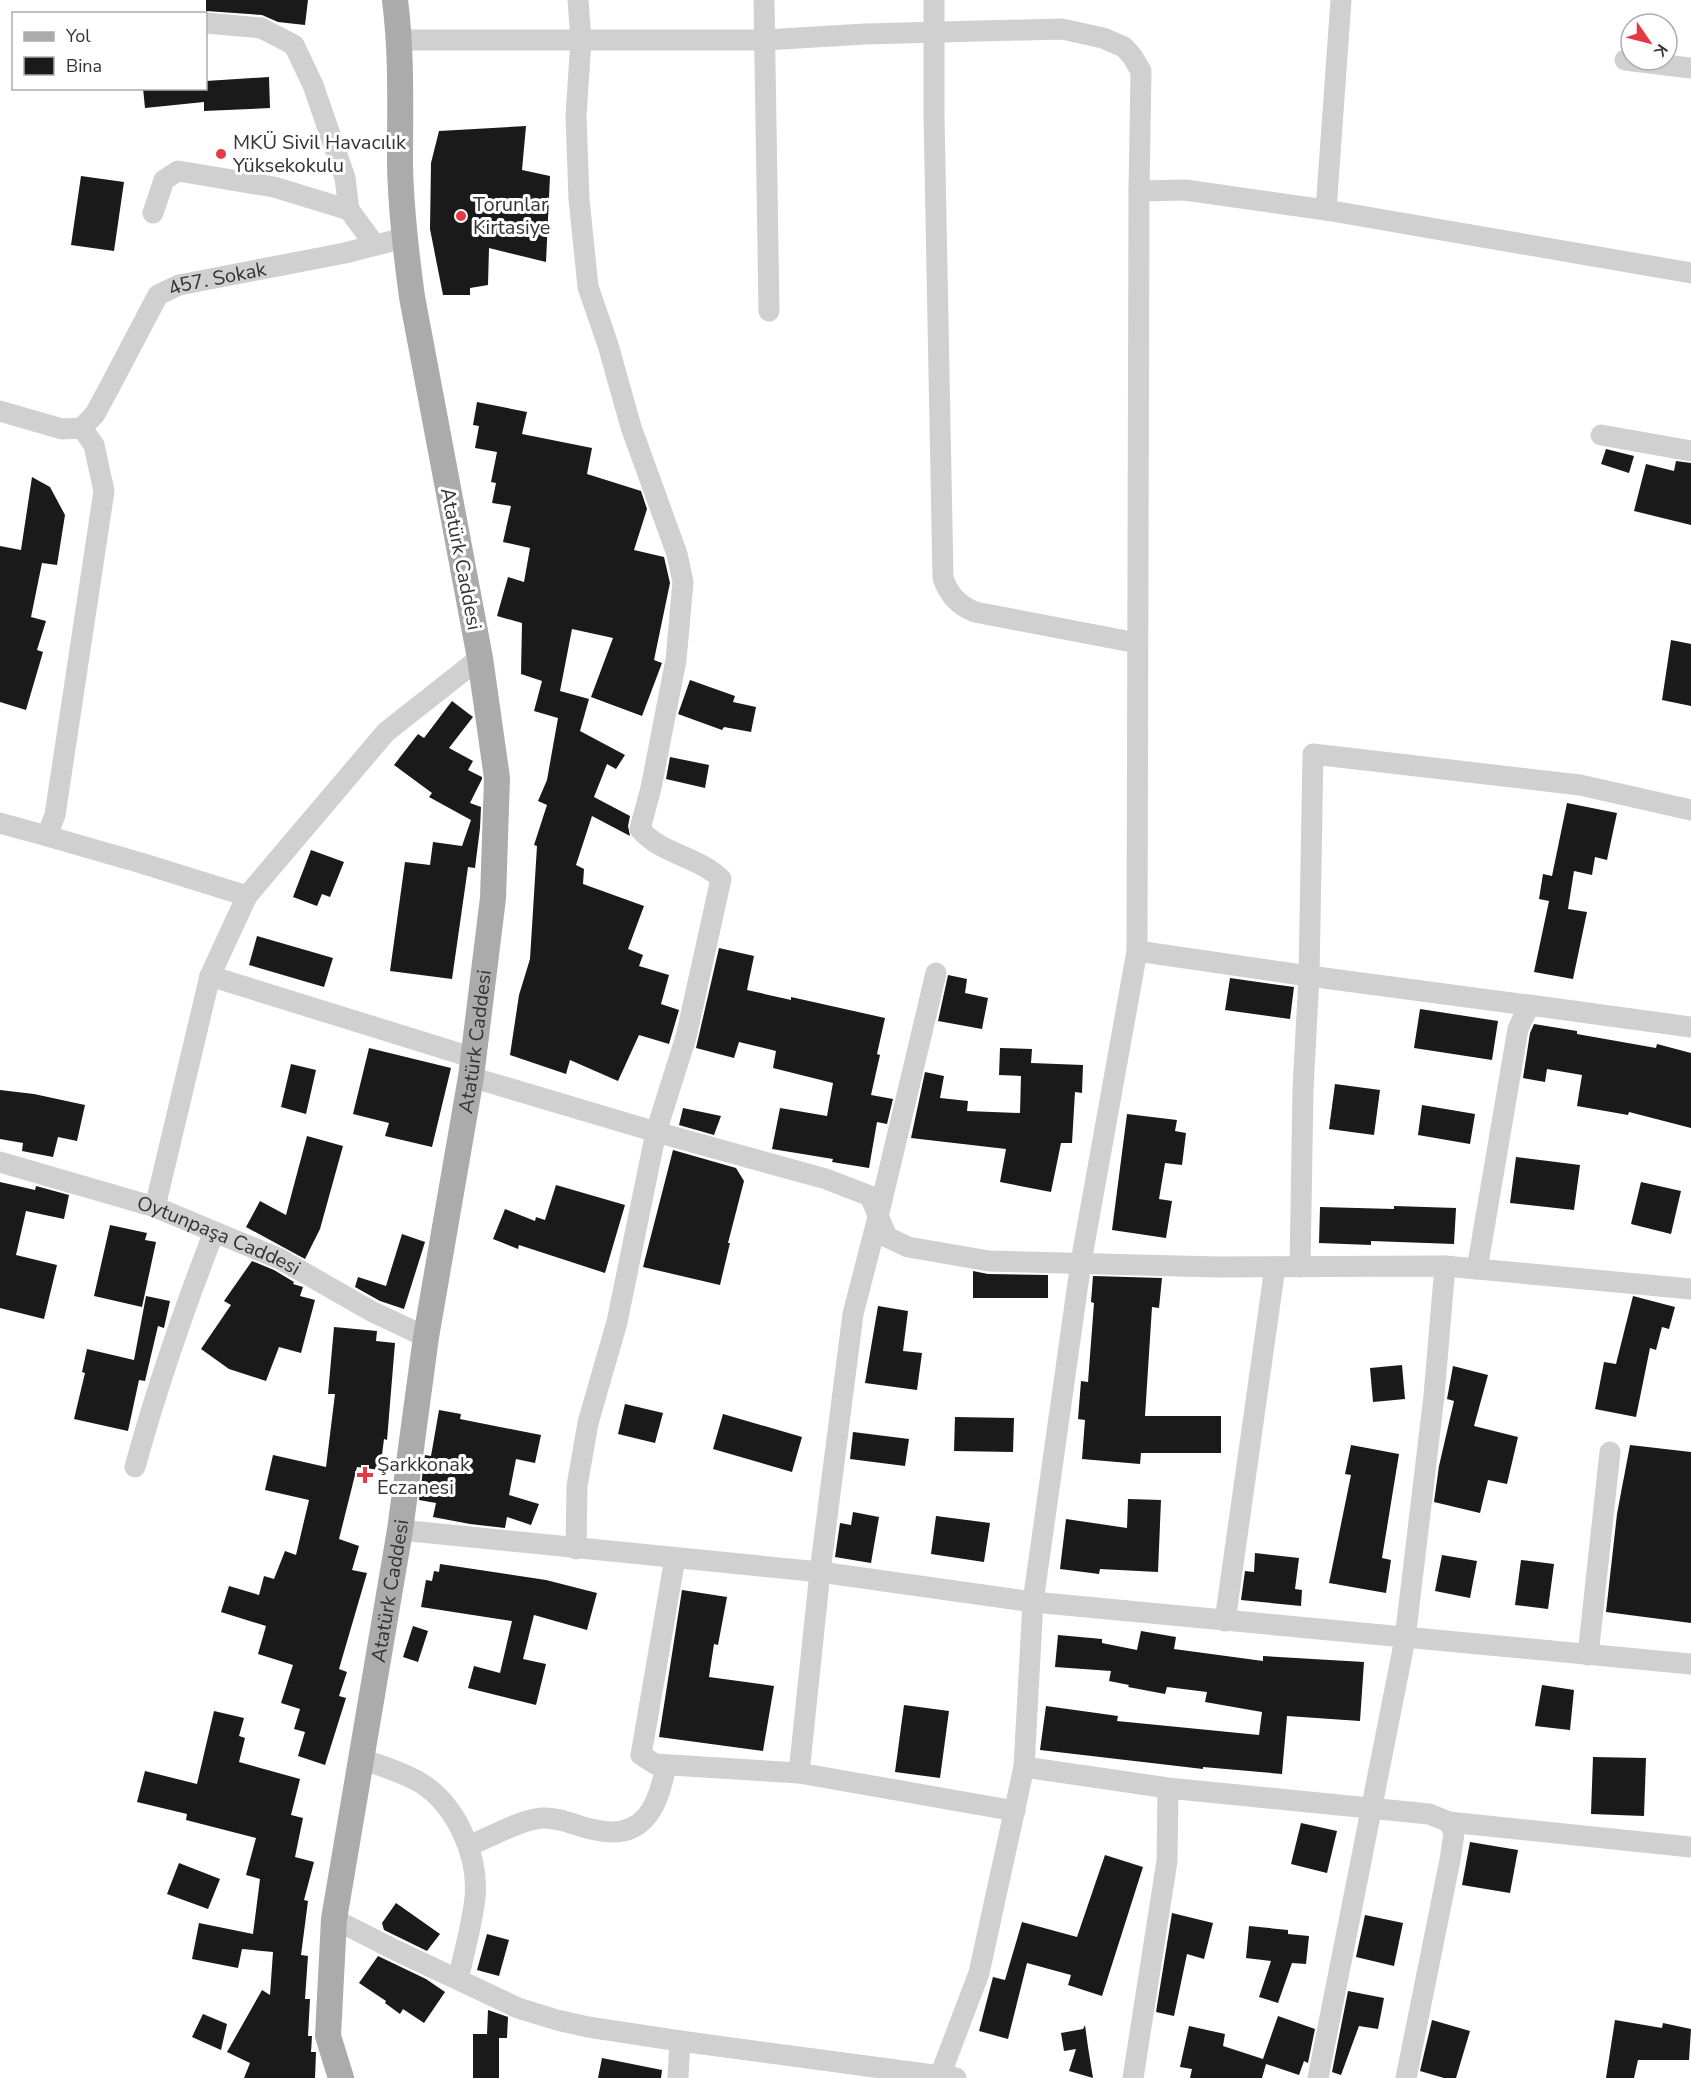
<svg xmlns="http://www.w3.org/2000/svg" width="1691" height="2078" font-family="'Nunito Sans',sans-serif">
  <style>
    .building { fill: #1a1a1a }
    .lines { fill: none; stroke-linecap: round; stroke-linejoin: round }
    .minor { stroke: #d0d0d0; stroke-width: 21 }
    .major { stroke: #ababab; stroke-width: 26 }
    .poi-dot { fill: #e63946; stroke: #fff; stroke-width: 2 }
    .labels { text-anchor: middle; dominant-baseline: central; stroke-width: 6; stroke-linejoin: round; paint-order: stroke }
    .poi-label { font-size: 20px; fill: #333; stroke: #fff; text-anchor: start }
    .street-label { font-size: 20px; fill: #333; stroke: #fff }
  </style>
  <rect width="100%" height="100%" fill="#fff"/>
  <g class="building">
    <polygon points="206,0 308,0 305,25 278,22 262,15 206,11"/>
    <polygon points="269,77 270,108 204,111 204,102 145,108 143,88 206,88 206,81"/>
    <polygon points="526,126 522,170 550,176 546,262 489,248 488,285 470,288 470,295 443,295 430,229 431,163 439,131"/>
    <polygon points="81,176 124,182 114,251 71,245"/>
    <polygon points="477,402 527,412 522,434 592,448 587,474 641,491 647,509 634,550 664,557 670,583 654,660 662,663 642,716 591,697 613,638 572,629 560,691 589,699 580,731 625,755 616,769 607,764 594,797 630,816 628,826 630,836 592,816 576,865 584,869 583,884 644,906 628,949 643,955 639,966 669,975 661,1004 679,1010 669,1044 639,1035 618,1081 570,1060 566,1074 510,1055 519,995 530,959 537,846 534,845 547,805 538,801 547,780 558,718 534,711 542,681 521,674 522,623 497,616 508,577 524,582 530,548 503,542 511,506 492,503 496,483 491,482 497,452 475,448 479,426 473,425"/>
    <polygon points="1606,449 1634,456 1629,473 1601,464"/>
    <polygon points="1676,461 1691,463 1691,525 1634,511 1646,464 1674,471"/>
    <polygon points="32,477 50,487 65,515 57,565 42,563 31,617 46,621 37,650 43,652 26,710 0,702 0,546 21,550"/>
    <polygon points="1671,640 1691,644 1691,706 1662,700"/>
    <polygon points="690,680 735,696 733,702 756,707 751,732 724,727 722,730 678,714"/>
    <polygon points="452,701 473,717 449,748 473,761 468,770 482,777 482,779 470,803 481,807 480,828 475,868 468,867 452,979 390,971 405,862 430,865 433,842 462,846 471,820 429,797 432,793 394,765 418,734 424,738"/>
    <polygon points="670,757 709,765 705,788 666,779"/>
    <polygon points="1567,803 1617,813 1607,860 1595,857 1592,875 1574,871 1568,909 1587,912 1573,979 1534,972 1549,901 1539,899 1543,874 1552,876"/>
    <polygon points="311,850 344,862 330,897 322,894 317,906 293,897"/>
    <polygon points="257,936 333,958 324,987 249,965"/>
    <polygon points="719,948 754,956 747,990 791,1000 791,997 885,1018 877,1054 880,1055 871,1095 893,1099 887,1124 877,1122 869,1168 832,1162 833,1159 772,1149 780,1108 827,1116 833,1083 773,1068 776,1051 739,1042 734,1058 696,1048"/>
    <polygon points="948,975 967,979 965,993 988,998 982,1029 938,1021"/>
    <polygon points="1230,978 1294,987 1290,1019 1225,1010"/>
    <polygon points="1420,1009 1498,1021 1492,1060 1414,1048"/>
    <polygon points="1534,1024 1577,1031 1577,1034 1656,1048 1657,1044 1691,1053 1691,1128 1629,1112 1628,1115 1577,1106 1582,1075 1547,1069 1545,1082 1523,1078 1530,1033"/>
    <polygon points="369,1048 451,1068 432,1147 385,1136 389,1123 353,1114"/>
    <polygon points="1000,1048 1032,1049 1031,1063 1083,1065 1082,1093 1075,1092 1072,1143 1061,1143 1051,1192 1000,1182 1006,1149 911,1138 925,1072 944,1076 940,1098 968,1101 967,1111 1020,1113 1021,1076 999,1075"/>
    <polygon points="291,1064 316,1070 306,1114 281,1107"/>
    <polygon points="1335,1084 1380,1090 1374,1135 1329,1129"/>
    <polygon points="0,1090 34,1094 85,1105 77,1141 58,1137 53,1157 22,1151 23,1143 0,1139"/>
    <polygon points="1422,1105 1475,1114 1470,1144 1418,1135"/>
    <polygon points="683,1108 721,1116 714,1135 679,1125"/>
    <polygon points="1127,1114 1177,1120 1175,1131 1186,1133 1182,1165 1165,1163 1159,1199 1172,1201 1166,1238 1112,1230"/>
    <polygon points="307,1136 343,1146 320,1229 305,1259 246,1227 260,1201 286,1215"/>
    <polygon points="673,1150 736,1168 744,1181 728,1243 730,1243 720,1285 643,1267"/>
    <polygon points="1516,1157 1580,1165 1574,1210 1510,1203"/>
    <polygon points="0,1182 35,1190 36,1186 69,1195 64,1219 26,1211 16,1255 57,1265 44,1319 0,1308"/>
    <polygon points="1641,1182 1681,1191 1671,1234 1631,1224"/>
    <polygon points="556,1185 625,1205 605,1273 519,1245 518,1249 493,1239 505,1209 535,1221 536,1217 545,1220"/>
    <polygon points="1394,1206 1456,1208 1454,1244 1371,1241 1371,1245 1319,1243 1320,1207 1394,1209"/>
    <polygon points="110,1225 147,1233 145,1240 156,1242 142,1307 94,1296"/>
    <polygon points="402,1234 425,1242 404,1309 380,1301 355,1287 358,1277 386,1286"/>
    <polygon points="252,1261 274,1270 294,1282 293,1284 303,1287 300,1296 315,1300 301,1353 279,1347 266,1381 229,1369 201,1349 231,1305 224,1301"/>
    <polygon points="973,1271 988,1274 1048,1275 1048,1298 973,1298"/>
    <polygon points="1093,1276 1162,1278 1159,1308 1152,1307 1145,1416 1221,1416 1221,1453 1141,1453 1140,1464 1082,1459 1085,1420 1078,1419 1081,1381 1088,1382 1094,1303 1091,1302"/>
    <polygon points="146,1296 170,1301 164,1328 158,1326 145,1381 139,1380 128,1431 74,1419 85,1373 82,1372 87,1349 134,1360"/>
    <polygon points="1633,1296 1675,1307 1669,1329 1662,1327 1656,1350 1650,1348 1636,1417 1595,1409 1604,1362 1616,1364"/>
    <polygon points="878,1306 908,1311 903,1351 922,1353 917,1390 865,1383"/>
    <polygon points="334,1327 377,1331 376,1341 395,1343 387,1440 384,1439 380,1470 357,1467 339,1539 359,1546 352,1570 367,1573 339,1669 347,1672 339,1696 346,1698 325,1765 298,1756 305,1732 294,1729 300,1709 281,1703 293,1665 258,1654 266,1626 221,1612 229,1586 259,1595 264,1576 274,1579 285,1551 296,1555 309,1500 265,1490 273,1455 326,1467 335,1394 328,1394"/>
    <polygon points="1402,1365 1405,1399 1373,1402 1370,1368"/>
    <polygon points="1453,1366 1488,1375 1474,1426 1518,1437 1507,1484 1488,1480 1480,1513 1434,1502 1439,1466 1454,1401 1447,1399"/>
    <polygon points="625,1404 663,1413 655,1443 618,1434"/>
    <polygon points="439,1410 461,1414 460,1419 541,1435 535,1463 516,1459 509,1495 539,1504 531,1525 507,1517 505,1528 470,1524 433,1517 436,1503 419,1500 425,1455 431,1456"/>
    <polygon points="723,1414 802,1437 792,1472 713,1449"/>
    <polygon points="955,1417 1014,1418 1013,1452 954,1451"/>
    <polygon points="853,1432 909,1439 905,1466 850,1459"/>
    <polygon points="1351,1445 1399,1454 1382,1558 1391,1560 1386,1593 1329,1583 1351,1475 1345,1474"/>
    <polygon points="1630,1445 1691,1452 1691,1623 1606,1612 1617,1514"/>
    <polygon points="1128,1499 1161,1500 1158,1572 1100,1569 1099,1574 1060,1569 1066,1519 1127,1528"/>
    <polygon points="853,1512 879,1517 871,1563 835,1557 840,1523 851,1525"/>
    <polygon points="936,1516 990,1523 984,1562 931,1554"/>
    <polygon points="1255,1553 1299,1558 1295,1589 1302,1590 1301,1606 1241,1600 1245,1571 1254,1572"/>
    <polygon points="1442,1555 1477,1561 1470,1598 1435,1591"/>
    <polygon points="1521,1560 1554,1564 1548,1609 1515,1605"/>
    <polygon points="440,1564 546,1580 597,1593 587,1630 534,1615 523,1659 546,1664 536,1705 468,1688 474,1666 500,1673 512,1621 421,1607 426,1580 432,1581 434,1571 439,1572"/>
    <polygon points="682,1590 727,1597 718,1645 714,1644 709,1677 774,1686 763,1751 659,1737"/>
    <polygon points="413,1626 428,1631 418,1662 403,1657"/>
    <polygon points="1141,1631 1176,1637 1174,1649 1263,1661 1263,1656 1364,1662 1360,1721 1287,1716 1282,1774 1203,1767 1203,1769 1040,1750 1046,1706 1118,1716 1117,1721 1259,1735 1262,1712 1205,1702 1207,1692 1167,1687 1165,1694 1128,1687 1129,1685 1109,1681 1111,1671 1055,1667 1058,1635 1102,1639 1102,1643 1137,1650"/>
    <polygon points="1542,1685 1574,1690 1570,1730 1535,1726"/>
    <polygon points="904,1705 949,1711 940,1778 895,1772"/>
    <polygon points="214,1711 244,1718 239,1736 245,1738 239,1762 300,1779 291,1815 303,1818 295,1857 314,1862 304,1900 308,1901 301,1955 308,1956 305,1999 310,1999 308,2036 312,2036 311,2052 316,2052 315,2078 244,2078 250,2063 227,2052 262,1990 270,1995 273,1952 242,1949 238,1968 192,1959 199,1923 253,1934 260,1879 246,1875 256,1838 186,1820 187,1814 137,1802 145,1771 197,1784"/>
    <polygon points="1593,1757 1646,1758 1644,1816 1591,1814"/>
    <polygon points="1301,1823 1337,1831 1327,1873 1291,1864"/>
    <polygon points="1470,1842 1518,1850 1510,1893 1462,1885"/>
    <polygon points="1105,1855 1143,1867 1102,1996 1068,1985 1071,1975 1027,1963 1008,2039 979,2031 993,1977 1005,1980 1022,1922 1077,1937"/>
    <polygon points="179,1863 220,1879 208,1909 167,1894"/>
    <polygon points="396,1903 440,1934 427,1951 384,1930 382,1923"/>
    <polygon points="1172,1913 1213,1923 1204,1959 1187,1954 1174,2016 1156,2012"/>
    <polygon points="1365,1915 1403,1923 1394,1966 1356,1957"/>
    <polygon points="1249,1926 1288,1930 1288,1934 1309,1936 1306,1964 1292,1963 1278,2003 1259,1997 1271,1961 1246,1958"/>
    <polygon points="487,1934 509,1940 499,1976 477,1970"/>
    <polygon points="378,1956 426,1979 445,1992 424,2023 403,2009 400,2014 385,2003 386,2001 359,1983"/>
    <polygon points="1348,1991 1384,1998 1378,2029 1359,2026 1341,2075 1332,2072"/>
    <polygon points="488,2010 508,2017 507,2038 499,2038 499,2078 473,2078 473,2034 487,2034"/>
    <polygon points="203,2014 227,2024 221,2050 192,2037"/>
    <polygon points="1278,2016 1315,2029 1308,2063 1304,2061 1299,2075 1266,2064 1262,2078 1190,2078 1192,2069 1180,2067 1189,2026 1225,2034 1223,2046 1263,2059"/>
    <polygon points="1432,2020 1470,2031 1456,2078 1444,2078 1420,2071"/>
    <polygon points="1615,2020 1662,2028 1663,2023 1691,2029 1689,2060 1638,2060 1634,2078 1606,2078"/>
    <polygon points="1085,2025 1088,2047 1093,2078 1069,2071 1076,2049 1064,2051 1061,2033 1083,2029"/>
    <polygon points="602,2058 662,2070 661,2078 598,2078"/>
  </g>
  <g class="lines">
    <g class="minor">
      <polyline points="764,0 769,311"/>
      <path d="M 934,0 L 934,115 L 943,578 C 949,595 958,605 975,612 L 1137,643"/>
      <polyline points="206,23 261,28 294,45 313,85 345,178 349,210"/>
      <polyline points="401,40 765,40 865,34 1062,29 1103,38 1124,47 1132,56 1141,71 1139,191 1185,190 1326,210 1691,273"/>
      <polyline points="1625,60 1691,68"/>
      <polyline points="1326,210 1341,0"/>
      <polyline points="153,213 164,180 178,171 274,187 349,210 375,245"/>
      <path id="s1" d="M 0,411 L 62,429 L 82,428 L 95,414 L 108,390 L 158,295 L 179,285 L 345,253 L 404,238"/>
      <polyline points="82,428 94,445 104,491 55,815 47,836 141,863 247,896"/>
      <polyline points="1601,435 1691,451"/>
      <polyline points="0,823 47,836"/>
      <polyline points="1137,951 1139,191"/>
      <polyline points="210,976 474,1058"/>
      <polyline points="1535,1006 1309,976 1313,754 1580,785 1691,810"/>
      <polyline points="471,1077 656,1132 826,1179 870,1196 887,1237 908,1247 989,1261 1217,1267 1445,1266 1691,1289"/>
      <path id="s2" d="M 0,1162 L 155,1207 L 280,1259 L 371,1311 L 426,1337"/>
      <polyline points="155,1207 210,976 247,896 386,732 480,658"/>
      <polyline points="1477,1269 1518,1029 1529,1005 1691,1027"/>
      <path d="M 135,1467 C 157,1387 184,1309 214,1232"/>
      <polyline points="400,1530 820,1572 1033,1602 1691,1664"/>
      <path d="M 576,1549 L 577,1486 L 588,1423 L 617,1322 L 656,1132 L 686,1037 L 721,879 C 698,856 660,854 640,829 L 651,788 L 676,660 L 683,582 L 677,554 L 631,427 L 608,345 L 588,287 L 579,199 L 576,116 L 581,40 L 578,0"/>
      <polyline points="675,1558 641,1755 655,1764 799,1773 1015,1811"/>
      <polyline points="1225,1621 1275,1267"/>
      <polyline points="1588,1655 1610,1452"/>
      <path d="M 361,1759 C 382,1766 402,1772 421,1783 C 457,1806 479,1857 475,1898 C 472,1925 464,1953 458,1979"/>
      <polyline points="1024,1767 1168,1788 1429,1814 1449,1822 1454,1833 1450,1860 1406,2078"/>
      <polyline points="799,1773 820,1572 853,1314 878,1217 936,973"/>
      <polyline points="1449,1822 1691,1847"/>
      <path d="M 469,1846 C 490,1837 520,1820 542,1818 C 561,1817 578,1827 596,1830 C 645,1841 659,1804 666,1765"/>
      <polyline points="334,1919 395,1950 518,2008 557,2020 588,2027 680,2041 956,2078"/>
      <polyline points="940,2076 979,1973 1024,1767 1033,1602 1081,1262 1137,951 1309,976 1303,1089 1300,1267"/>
      <polyline points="678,2078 680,2041"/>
      <polyline points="1133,2078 1167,1861 1168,1788"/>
      <polyline points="1318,2078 1405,1639 1434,1396 1445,1266"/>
    </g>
    <path class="major" id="s3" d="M 341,2078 L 328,2036 L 334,1919 L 400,1530 L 426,1337 L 471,1077 L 493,898 L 497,778 L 480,658 L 412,297 C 406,253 401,209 400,165 C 400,109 402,55 395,0"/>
  </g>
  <g class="poi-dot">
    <circle cx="221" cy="154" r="6"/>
    <circle cx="461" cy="216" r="6"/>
    <path d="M362 1466h6v6h6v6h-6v6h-6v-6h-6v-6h6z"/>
  </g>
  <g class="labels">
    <g class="poi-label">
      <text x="233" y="142">MKÜ Sivil Havacılık<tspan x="233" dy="23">Yüksekokulu</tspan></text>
      <text x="473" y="204">Torunlar<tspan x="473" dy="23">Kirtasiye</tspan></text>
      <text x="377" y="1464">Şarkkonak<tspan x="377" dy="23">Eczanesi</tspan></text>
    </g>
    <g class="street-label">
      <text stroke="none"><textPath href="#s1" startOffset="300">457. Sokak</textPath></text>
      <text transform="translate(461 559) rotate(79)">Atatürk Caddesi</text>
      <text stroke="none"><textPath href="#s3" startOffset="1050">Atatürk Caddesi</textPath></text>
      <text stroke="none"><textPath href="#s2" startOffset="231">Oytunpaşa Caddesi</textPath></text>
      <text stroke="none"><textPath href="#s3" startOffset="494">Atatürk Caddesi</textPath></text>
    </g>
  </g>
  <rect x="12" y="12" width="195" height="78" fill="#ffffff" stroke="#adadad" stroke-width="1.5"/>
  <rect x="24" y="32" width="30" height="9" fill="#ababab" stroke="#adadad" stroke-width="1.5"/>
  <text x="66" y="42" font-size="18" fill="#333333">Yol</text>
  <rect x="24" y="57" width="30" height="18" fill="#1a1a1a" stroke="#adadad" stroke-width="1.5"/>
  <text x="66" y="72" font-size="18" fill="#333333">Bina</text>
  <g transform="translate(1649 42) rotate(125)"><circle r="28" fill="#ffffff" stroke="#adadad" stroke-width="1.5"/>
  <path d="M0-4.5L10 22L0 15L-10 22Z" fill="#e63946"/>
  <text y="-9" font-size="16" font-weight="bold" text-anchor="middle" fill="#333333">K</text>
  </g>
</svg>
